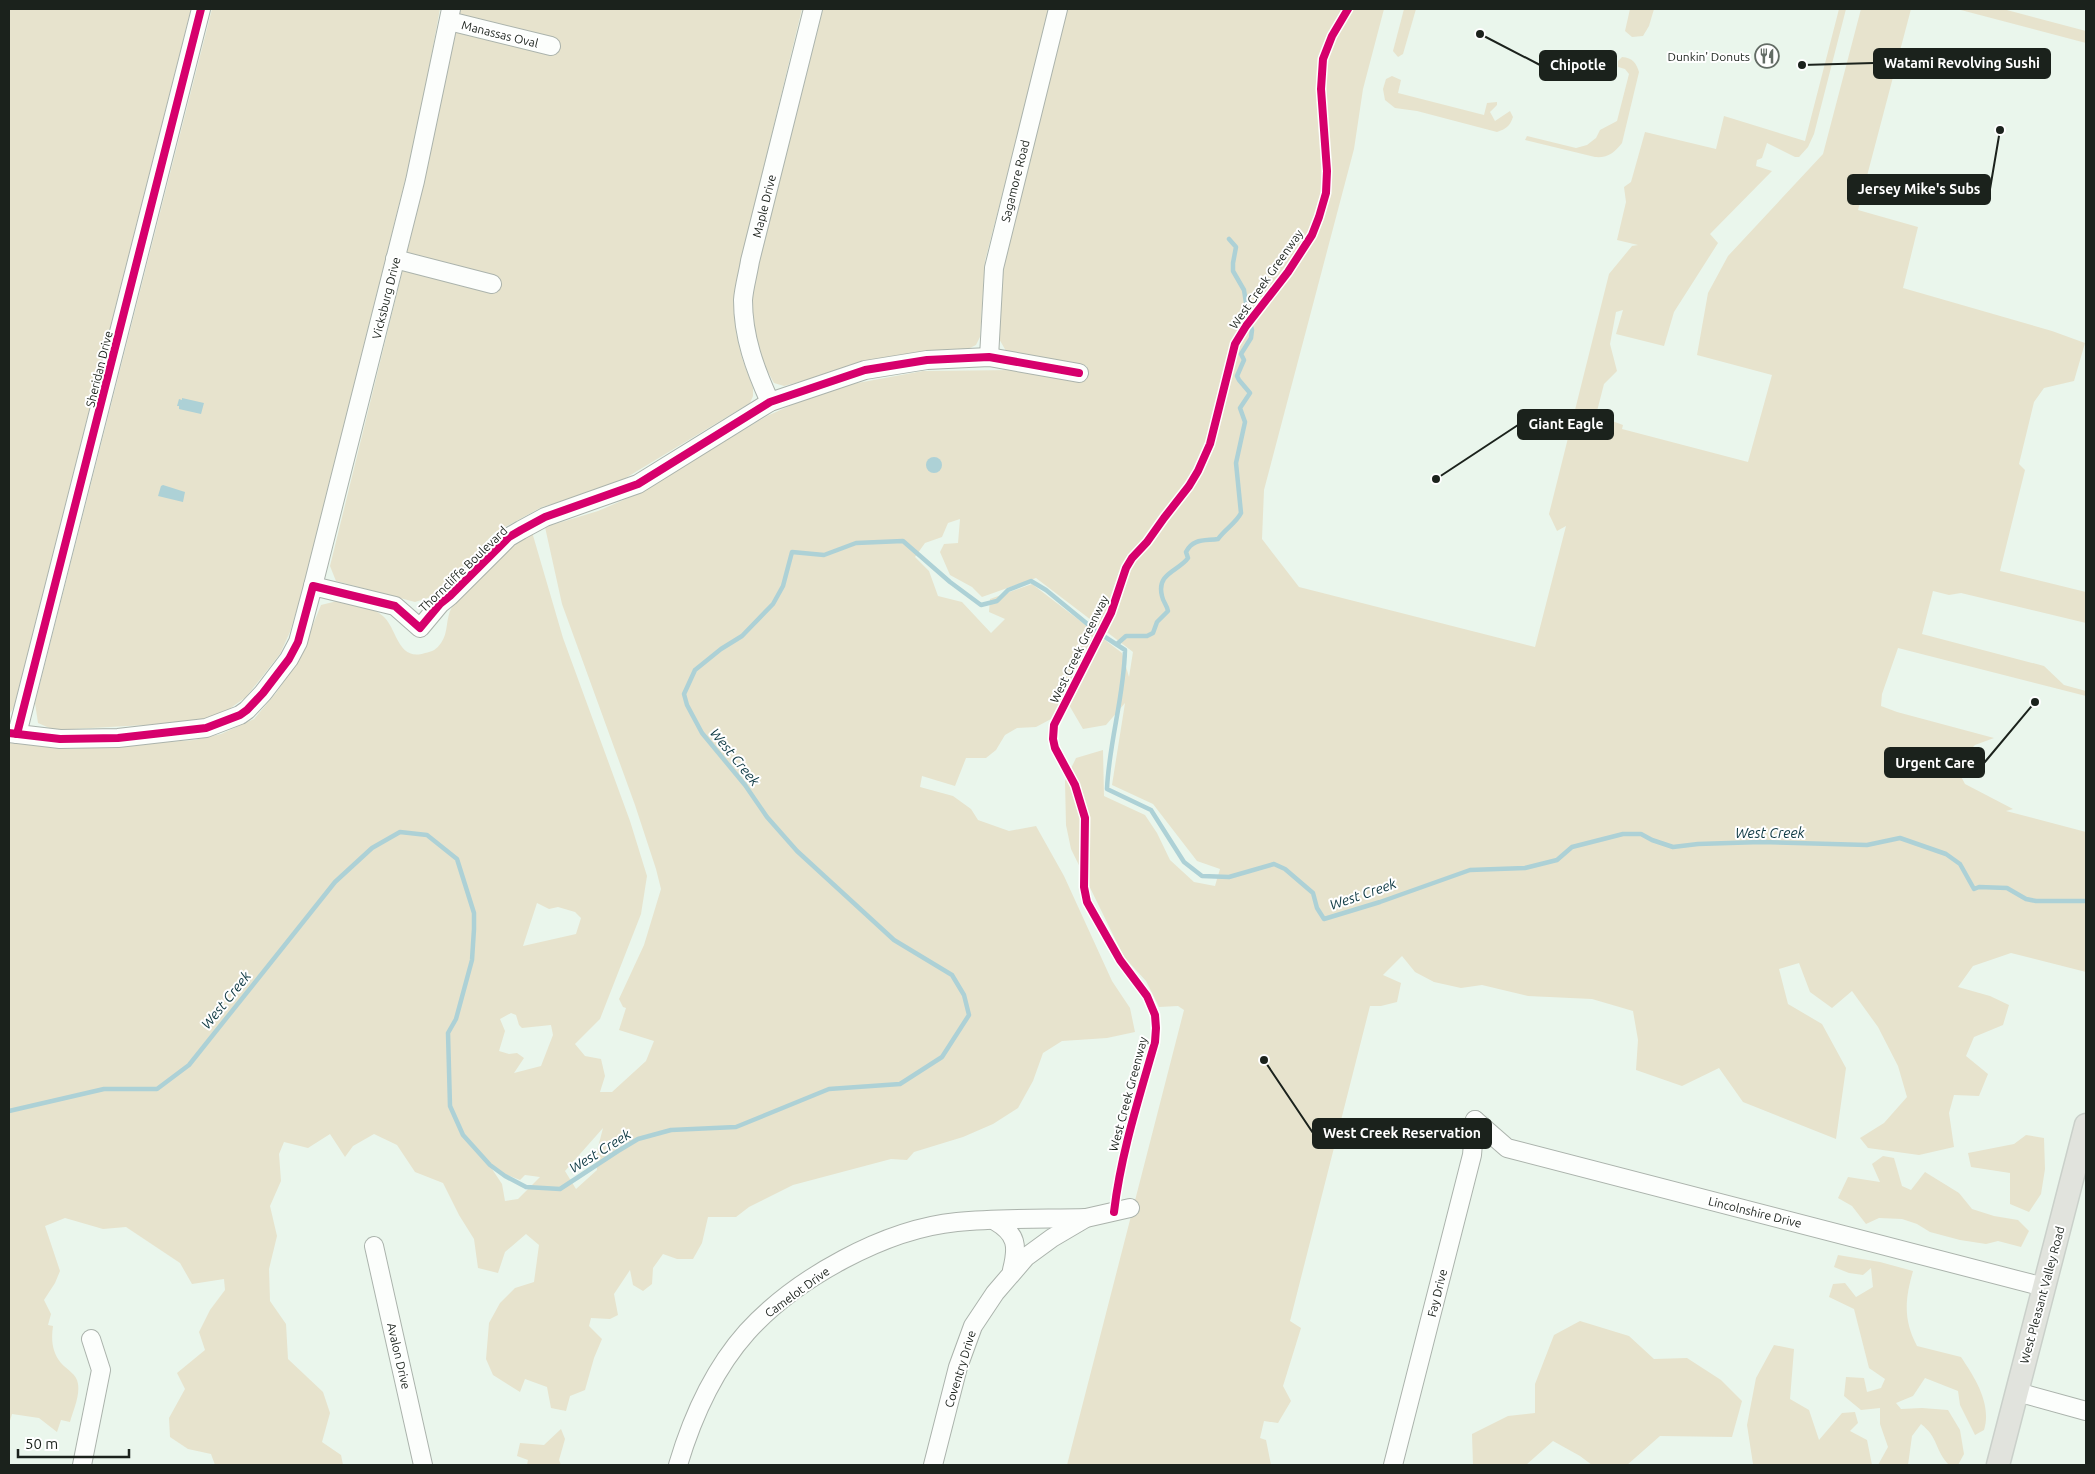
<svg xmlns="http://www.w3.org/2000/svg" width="2095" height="1474" font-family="Ubuntu,sans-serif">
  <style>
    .green { fill: #e7e3cd; fill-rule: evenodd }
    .water { fill: #add1d6 }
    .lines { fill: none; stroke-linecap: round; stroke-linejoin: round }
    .stream { stroke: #add1d6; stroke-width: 4.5 }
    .minor-casing { stroke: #abb3ac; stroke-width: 20 }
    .major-casing { stroke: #cad0ca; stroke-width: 25 }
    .minor { stroke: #fcfefc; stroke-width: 18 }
    .major { stroke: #e1e3dd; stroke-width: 22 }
    .cycleway-casing { stroke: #fff; stroke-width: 11 }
    .cycleway { stroke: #d6006c; stroke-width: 8 }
    .labels { text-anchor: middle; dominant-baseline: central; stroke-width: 4; stroke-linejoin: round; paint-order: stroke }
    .street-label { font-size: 12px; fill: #1b221c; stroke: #fff }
    .poi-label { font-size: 12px; fill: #1b221c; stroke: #fff; text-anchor: end }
    .water-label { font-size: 14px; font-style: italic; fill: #0e3943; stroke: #fff }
    .leader { fill: none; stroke: #1b221c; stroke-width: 2 }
    .callout-dot { fill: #1b221c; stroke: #fff; stroke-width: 2 }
    .callout { fill: #1b221c; stroke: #1b221c; stroke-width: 2 }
    .callout-label { font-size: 14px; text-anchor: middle; font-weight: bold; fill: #fff }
  </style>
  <rect width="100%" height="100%" fill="#eaf6ec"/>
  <g class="green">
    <polygon points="9,9 191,9 14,707 9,715"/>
    <polygon points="212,9 440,9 417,133 301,596 290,632 280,654 246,697 225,712 212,718 183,723 54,730 38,723 35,703"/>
    <polygon points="457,9 802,9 737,277 736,332 742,358 753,388 753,396 750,403 609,488 542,507 494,533 437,595 415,602 336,581 330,566 413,228"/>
    <polygon points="823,9 1050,9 985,261 980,337 976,345 966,350 896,356 784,386 774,383 758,354 751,313 755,280"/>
    <path d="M 1067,9 L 1384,9 L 1363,89 L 1354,149 L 1264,490 L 1262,539 L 1299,587 L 1535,647 L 1566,526 L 1557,531 L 1549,514 L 1609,274 L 1632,246 L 1638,245 L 1617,240 L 1626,202 L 1624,187 L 1631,182 L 1645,132 L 1716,149 L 1724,116 L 1805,141 L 1839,9 L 1846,9 L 1814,134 L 1808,147 L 1799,157 L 1795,157 L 1767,143 L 1762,158 L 1757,160 L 1756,166 L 1772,171 L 1710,234 L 1718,243 L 1674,312 L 1664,346 L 1616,334 L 1623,310 L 1616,312 L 1610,344 L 1617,371 L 1604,384 L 1596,415 L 1623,425 L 1622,429 L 1748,462 L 1772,375 L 1697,355 L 1708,293 L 1728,256 L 1823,154 L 1861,9 L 1911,9 L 1858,210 L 1918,227 L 1903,288 L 2052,331 L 2085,343 L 2074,381 L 2044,388 L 2034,402 L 2019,464 L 2025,470 L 2000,571 L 2086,592 L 2086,623 L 1961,593 L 1949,595 L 1933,591 L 1922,634 L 2044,666 L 2064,685 L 2086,691 L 2086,696 L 1898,648 L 1882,694 L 1881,706 L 1897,712 L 1994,738 L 1975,745 L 1955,765 L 1965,784 L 2013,809 L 2006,811 L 2086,832 L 2086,972 L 2011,953 L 1973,966 L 1958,987 L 1990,996 L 2009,1005 L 2003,1025 L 1974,1037 L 1966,1056 L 1988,1074 L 1979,1096 L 1954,1095 L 1949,1113 L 1954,1147 L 1919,1155 L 1868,1148 L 1860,1138 L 1884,1123 L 1907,1097 L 1898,1066 L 1878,1027 L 1852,991 L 1832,1008 L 1810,992 L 1799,963 L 1779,969 L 1788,1004 L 1822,1024 L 1846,1068 L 1836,1139 L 1743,1102 L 1719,1068 L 1682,1086 L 1636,1070 L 1638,1040 L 1633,1011 L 1592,999 L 1528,996 L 1482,985 L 1461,988 L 1434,982 L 1415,972 L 1402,956 L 1383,975 L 1401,983 L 1397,1002 L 1381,1006 L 1370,1006 L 1290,1321 L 1301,1328 L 1283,1386 L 1291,1401 L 1278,1423 L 1264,1421 L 1260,1438 L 1266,1440 L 1271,1465 L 1067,1465 L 1184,1010 L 1178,1006 L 1159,1007 L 1146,981 L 1124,957 L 1071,849 L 1066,825 L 1065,781 L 1076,758 L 1103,750 L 1104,796 L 1145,815 L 1157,833 L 1170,860 L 1194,882 L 1215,886 L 1220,869 L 1197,861 L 1153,804 L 1112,785 L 1125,703 L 1106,725 L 1083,729 L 1069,705 L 1051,719 L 1036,727 L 1017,728 L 1005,735 L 996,750 L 986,758 L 966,758 L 955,786 L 922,776 L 920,787 L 953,796 L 971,809 L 978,820 L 1009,831 L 1036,826 L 1064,876 L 1112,981 L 1130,1008 L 1135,1032 L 1107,1038 L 1062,1041 L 1043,1053 L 1033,1081 L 1018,1108 L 993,1124 L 963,1137 L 914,1152 L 907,1160 L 891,1159 L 793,1185 L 749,1207 L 736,1217 L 708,1217 L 702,1243 L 693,1259 L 677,1259 L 663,1254 L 653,1268 L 652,1284 L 643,1291 L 633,1285 L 630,1270 L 614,1294 L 618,1315 L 610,1319 L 591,1318 L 589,1326 L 602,1339 L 594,1358 L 585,1390 L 570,1396 L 566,1411 L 551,1408 L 547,1387 L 525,1379 L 520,1392 L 493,1375 L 486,1359 L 489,1323 L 500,1303 L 515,1288 L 534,1282 L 539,1245 L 526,1234 L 505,1252 L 498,1273 L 478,1268 L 474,1239 L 459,1215 L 443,1183 L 415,1172 L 397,1145 L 374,1134 L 353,1146 L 345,1157 L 330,1134 L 308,1148 L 284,1142 L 279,1154 L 281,1181 L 270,1206 L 277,1236 L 269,1269 L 270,1301 L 286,1324 L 288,1359 L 323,1392 L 330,1413 L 322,1442 L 341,1455 L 343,1465 L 215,1465 L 211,1454 L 188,1449 L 170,1437 L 169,1418 L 185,1389 L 177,1373 L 205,1350 L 199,1332 L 210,1310 L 225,1290 L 224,1279 L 192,1284 L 180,1263 L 126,1227 L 103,1229 L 65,1218 L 45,1226 L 60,1271 L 55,1283 L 44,1300 L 51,1314 L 48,1325 L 53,1326 C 51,1340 52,1352 61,1363 C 67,1370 77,1374 78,1384 C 80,1396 73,1411 70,1422 L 61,1420 L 57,1432 L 39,1418 L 12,1414 L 9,1424 L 9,743 L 70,749 L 194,740 L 221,734 L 254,719 L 276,693 L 298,661 L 321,605 L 337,601 C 351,605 373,606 384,617 C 397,629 398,662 425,653 C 432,652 437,649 441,643 C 449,632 445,619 452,607 L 512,547 L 532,532 L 563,638 L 630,821 L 647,876 L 641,914 L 600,1019 L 575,1044 L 585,1056 L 601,1059 L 605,1076 L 600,1092 L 612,1092 L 646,1061 L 654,1041 L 619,1030 L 626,1008 L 623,1007 L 619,999 L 644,945 L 661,889 L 656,869 L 635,805 L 562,604 L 545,527 L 598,511 L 635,495 L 767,416 L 796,403 L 852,384 L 923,371 L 1015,370 L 1083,382 L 1087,366 L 1006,351 L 998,337 L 1000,290 L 1009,241 ZM 960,519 L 958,543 L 944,544 L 940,552 L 950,575 L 972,587 L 982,597 L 1036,578 L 1133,652 L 1129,677 L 1122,653 L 1032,584 L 990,599 L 989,612 L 1005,619 L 991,633 L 962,602 L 938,596 L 929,571 L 915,557 L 925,543 L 942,537 L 948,523 ZM 537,903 L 549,909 L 558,907 L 575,912 L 581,918 L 576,934 L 523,946 ZM 511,1013 L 516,1015 L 519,1025 L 522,1028 L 551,1025 L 553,1035 L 541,1066 L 514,1073 L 524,1058 L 517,1053 L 509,1054 L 499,1051 L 505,1031 L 500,1019 ZM 603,1128 L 596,1155 L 597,1170 L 576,1189 L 565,1171 ZM 492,1169 L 520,1180 L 525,1175 L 540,1177 L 518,1199 L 505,1201 L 502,1184 Z"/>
    <polygon points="1404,9 1416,9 1403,54 1398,57 1393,51"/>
    <polygon points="1630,9 1654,9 1649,26 1643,36 1632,37 1625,31"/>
    <polygon points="1957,9 2003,9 2086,31 2086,43"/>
    <path d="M 1622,57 C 1633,58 1636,63 1639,72 L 1622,143 C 1614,153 1608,158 1595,157 L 1525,140 L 1527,136 L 1576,148 L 1587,145 L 1596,138 L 1600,130 L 1617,121 L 1629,74 L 1625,69 L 1618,67 L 1618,61 Z"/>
    <path d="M 1392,76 L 1401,80 L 1398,93 L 1484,115 L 1487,103 L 1497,102 L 1497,105 L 1490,112 L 1495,121 L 1510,111 L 1513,117 C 1510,126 1506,129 1497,132 L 1417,111 L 1395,108 L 1385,100 L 1383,89 L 1386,79 Z"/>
    <polygon points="2026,1135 2044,1138 2045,1169 2041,1194 2029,1212 2010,1204 2010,1173 1971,1167 1968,1153 2014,1144"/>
    <polygon points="1883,1156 1894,1158 1902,1186 1911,1190 1925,1172 1959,1193 1972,1209 1994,1216 2018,1220 2029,1231 2021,1247 1998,1241 1986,1244 1960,1240 1930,1232 1917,1224 1902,1219 1879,1218 1866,1224 1852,1206 1838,1198 1848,1177 1880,1182 1872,1164"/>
    <path d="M 1838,1255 L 1880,1262 L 1913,1271 C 1905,1299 1903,1320 1917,1346 L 1961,1357 C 1975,1378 1992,1404 1984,1430 L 1975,1435 L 1960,1405 L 1958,1391 L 1925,1378 L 1913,1396 L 1896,1403 L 1901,1409 L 1922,1408 L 1948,1410 L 1960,1430 L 1964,1454 L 1958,1465 L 1949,1465 C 1934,1449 1939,1438 1921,1424 L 1912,1436 L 1908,1465 L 1878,1465 L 1888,1447 L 1880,1424 L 1880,1408 L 1861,1410 L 1844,1396 L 1846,1377 L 1864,1378 L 1867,1392 L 1881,1388 L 1885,1379 L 1869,1368 L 1854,1309 L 1829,1297 L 1833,1284 L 1845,1283 L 1856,1297 L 1873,1287 L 1871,1268 L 1863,1275 L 1849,1273 L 1834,1267 Z"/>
    <polygon points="1580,1321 1629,1336 1654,1359 1687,1358 1721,1380 1742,1401 1732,1437 1660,1436 1627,1465 1592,1465 1580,1456 1553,1441 1526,1465 1473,1465 1472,1434 1508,1416 1535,1413 1535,1384 1554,1335"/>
    <polygon points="1774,1345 1794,1349 1790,1399 1809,1410 1819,1440 1842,1413 1855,1412 1858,1423 1850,1431 1867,1440 1872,1465 1753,1464 1747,1425 1756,1378"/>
    <polygon points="561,1429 565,1439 559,1460 561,1465 527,1465 528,1460 517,1456 520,1443 544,1445"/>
  </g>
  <g class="water">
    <polygon points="182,398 204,403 201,414 179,409 179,406 177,406 179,399 182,400"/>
    <circle cx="934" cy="465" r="8"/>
    <polygon points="163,485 185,492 183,502 158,496 161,486"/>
  </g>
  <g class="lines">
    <g class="stream">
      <path d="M 1117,644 L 1126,636 L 1147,636 L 1153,633 L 1157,622 L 1168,611 C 1167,605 1163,602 1162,596 C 1156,573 1179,571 1188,558 L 1186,552 C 1193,538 1205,541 1218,539 C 1225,529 1236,523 1241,513 L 1236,463 L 1245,422 L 1240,408 L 1250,393 L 1239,380 L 1237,376 L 1244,360 L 1241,354 L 1251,338 L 1252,330 L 1248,316 L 1244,290 L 1233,271 L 1233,263 L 1236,247 L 1229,239"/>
      <path d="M 9,1111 L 104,1089 L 157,1089 L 189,1065 L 335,882 L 372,848 L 400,832 L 427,835 L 457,859 L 474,913 L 474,929 L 472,960 L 456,1019 L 448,1033 L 450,1106 L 463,1135 L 490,1165 L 505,1176 L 526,1187 L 560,1189 L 618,1151 L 638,1139 L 671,1130 L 736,1127 L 829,1089 L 900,1084 L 942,1057 L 969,1015 L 964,995 L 952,975 L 894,940 L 797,851 L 767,817 L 745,785 L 702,733 L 687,705 L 684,694 L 695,670 L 721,649 L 742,636 L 773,604 L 783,586 L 792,552 L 824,555 L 856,543 L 903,541 L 950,582 L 981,605 L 997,601 L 1008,590 L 1031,581 L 1046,590 L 1096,631 L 1125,650 C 1124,697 1109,742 1107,789 L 1151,810 L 1184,862 L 1202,876 L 1229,877 L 1274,864 L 1285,869 L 1313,893 L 1317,908 L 1324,919 L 1380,902 L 1470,870 L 1525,868 L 1557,860 L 1572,847 L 1623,834 L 1641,834 L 1652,840 L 1673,847 L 1698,844 L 1761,842 L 1867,845 L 1900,838 L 1946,854 L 1960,864 L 1974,889 L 1979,887 L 2007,888 L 2026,899 L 2036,901 L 2086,901"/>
    </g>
    <g class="minor-casing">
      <g id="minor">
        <polyline points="449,21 551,46"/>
        <polyline points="395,259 492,284"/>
        <polyline points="989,357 994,268 1058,9"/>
        <path d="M 770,402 C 755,369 743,337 743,300 C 744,287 748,274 750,261 L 813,9"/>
        <polyline points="313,586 415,181 451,9"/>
        <polyline points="9,733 60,739 118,738 206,728 240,715 247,710 263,693 289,659 298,642 313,586 395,606 420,628 440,604 450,596 509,537 521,530 545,517 638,484 770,402 865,370 927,360 989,357 1079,373"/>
        <polyline points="17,734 201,9"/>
        <polyline points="1475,1120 1507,1148 2044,1287"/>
        <path d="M 995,1221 C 1017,1234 1018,1246 1012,1270"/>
        <polyline points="374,1246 423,1465"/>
        <polyline points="2017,1392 2086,1411"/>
        <polyline points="82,1465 101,1370 91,1339"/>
        <path d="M 678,1465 C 692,1418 714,1369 747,1332 C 796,1278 885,1229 957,1222 C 1000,1218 1043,1219 1086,1218"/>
        <polyline points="933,1465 958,1367 973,1326 995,1293 1026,1257 1052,1238 1086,1218 1130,1208"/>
        <polyline points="1393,1465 1472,1155 1475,1120"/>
      </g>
    </g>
    <g class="major-casing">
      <polyline id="major" points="1998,1465 2086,1125"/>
    </g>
    <use href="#minor" class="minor"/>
    <use href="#major" class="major"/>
    <g class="cycleway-casing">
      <g id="cycleway">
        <polyline points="9,733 60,739 118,738 206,728 240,715 247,710 263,693 289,659 298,642 313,586 395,606 420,628 440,604 450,596 509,537 521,530 545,517 638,484 770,402 865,370 927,360 989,357 1079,373"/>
        <polyline points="17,734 201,9"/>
        <path d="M 1114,1212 C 1121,1153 1139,1098 1155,1042 L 1156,1028 L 1155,1015 L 1147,996 L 1120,960 L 1087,902 L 1084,887 L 1085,818 L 1075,785 L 1055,748 L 1053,739 L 1054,725 L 1111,613 L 1126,568 L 1132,558 L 1147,542 L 1164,518 L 1189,486 L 1198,471 L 1210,444 L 1235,344 L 1246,326 L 1288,272 L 1312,235 L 1319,217 L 1326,193 L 1327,171 L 1321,89 L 1323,59 L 1332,36 L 1348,9"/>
      </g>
    </g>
    <use href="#cycleway" class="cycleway"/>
  </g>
  <defs>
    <g id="restaurant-ring" transform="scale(1.25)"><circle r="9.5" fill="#fff" stroke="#636c65" stroke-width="1.5"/><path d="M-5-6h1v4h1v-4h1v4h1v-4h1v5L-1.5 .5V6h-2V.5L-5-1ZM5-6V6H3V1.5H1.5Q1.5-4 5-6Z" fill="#636c65"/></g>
  </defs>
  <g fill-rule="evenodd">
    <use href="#restaurant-ring" x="1767" y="56"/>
  </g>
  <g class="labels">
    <g class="street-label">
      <text transform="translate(500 34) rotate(14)">Manassas Oval</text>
      <text transform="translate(1015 181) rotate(-76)">Sagamore Road</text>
      <text transform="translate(764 206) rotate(-76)">Maple Drive</text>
      <text transform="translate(1266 279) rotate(-55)">West Creek Greenway</text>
      <text transform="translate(386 298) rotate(-76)">Vicksburg Drive</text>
      <text transform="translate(99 369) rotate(-76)">Sheridan Drive</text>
      <text transform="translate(463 569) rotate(-44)">Thorncliffe Boulevard</text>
      <text transform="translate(1079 649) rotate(-64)">West Creek Greenway</text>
      <text transform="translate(1128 1094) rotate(-75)">West Creek Greenway</text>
      <text transform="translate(1755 1212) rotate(14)">Lincolnshire Drive</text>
      <text transform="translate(797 1292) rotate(-36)">Camelot Drive</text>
      <text transform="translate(1437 1293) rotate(-76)">Fay Drive</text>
      <text transform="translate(2042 1295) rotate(-75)">West Pleasant Valley Road</text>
      <text transform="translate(399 1356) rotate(77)">Avalon Drive</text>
      <text transform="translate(960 1369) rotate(-73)">Coventry Drive</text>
    </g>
    <g class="poi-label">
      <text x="1750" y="56">Dunkin' Donuts</text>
    </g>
    <g class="water-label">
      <text transform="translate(735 757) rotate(51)">West Creek</text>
      <text x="1770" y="833">West Creek</text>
      <text transform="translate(1363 894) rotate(-19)">West Creek</text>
      <text transform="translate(226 1000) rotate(-51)">West Creek</text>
      <text transform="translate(600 1151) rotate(-32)">West Creek</text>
    </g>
  </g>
  <path class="leader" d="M1802 65L1874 63M1480 34L1540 65M2000 130L1990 189M1436 479L1518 425M2035 702L1984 763M1264 1060L1313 1133"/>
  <g class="callout-dot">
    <circle cx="1802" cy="65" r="5"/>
    <circle cx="1480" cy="34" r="5"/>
    <circle cx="2000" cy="130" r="5"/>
    <circle cx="1436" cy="479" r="5"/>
    <circle cx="2035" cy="702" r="5"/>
    <circle cx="1264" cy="1060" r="5"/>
  </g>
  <g class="callout">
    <rect x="1874" y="49" width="176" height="29" rx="5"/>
    <rect x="1540" y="51" width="76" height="29" rx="5"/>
    <rect x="1848" y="175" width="142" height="29" rx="5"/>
    <rect x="1518" y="410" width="95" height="29" rx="5"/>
    <rect x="1885" y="748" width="99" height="29" rx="5"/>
    <rect x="1313" y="1119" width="178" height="29" rx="5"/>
  </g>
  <g class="callout-label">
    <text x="1962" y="68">Watami Revolving Sushi</text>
    <text x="1578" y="70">Chipotle</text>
    <text x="1919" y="194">Jersey Mike's Subs</text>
    <text x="1566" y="429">Giant Eagle</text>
    <text x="1935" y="768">Urgent Care</text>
    <text x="1402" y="1138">West Creek Reservation</text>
  </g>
  <rect width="2095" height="1474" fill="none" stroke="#1b221c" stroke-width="20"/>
  <path d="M18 1449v8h111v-8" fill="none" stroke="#1b221c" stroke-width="2.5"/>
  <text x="25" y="1449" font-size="15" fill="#1b221c" stroke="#ffffff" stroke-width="4" paint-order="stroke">50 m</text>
</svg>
